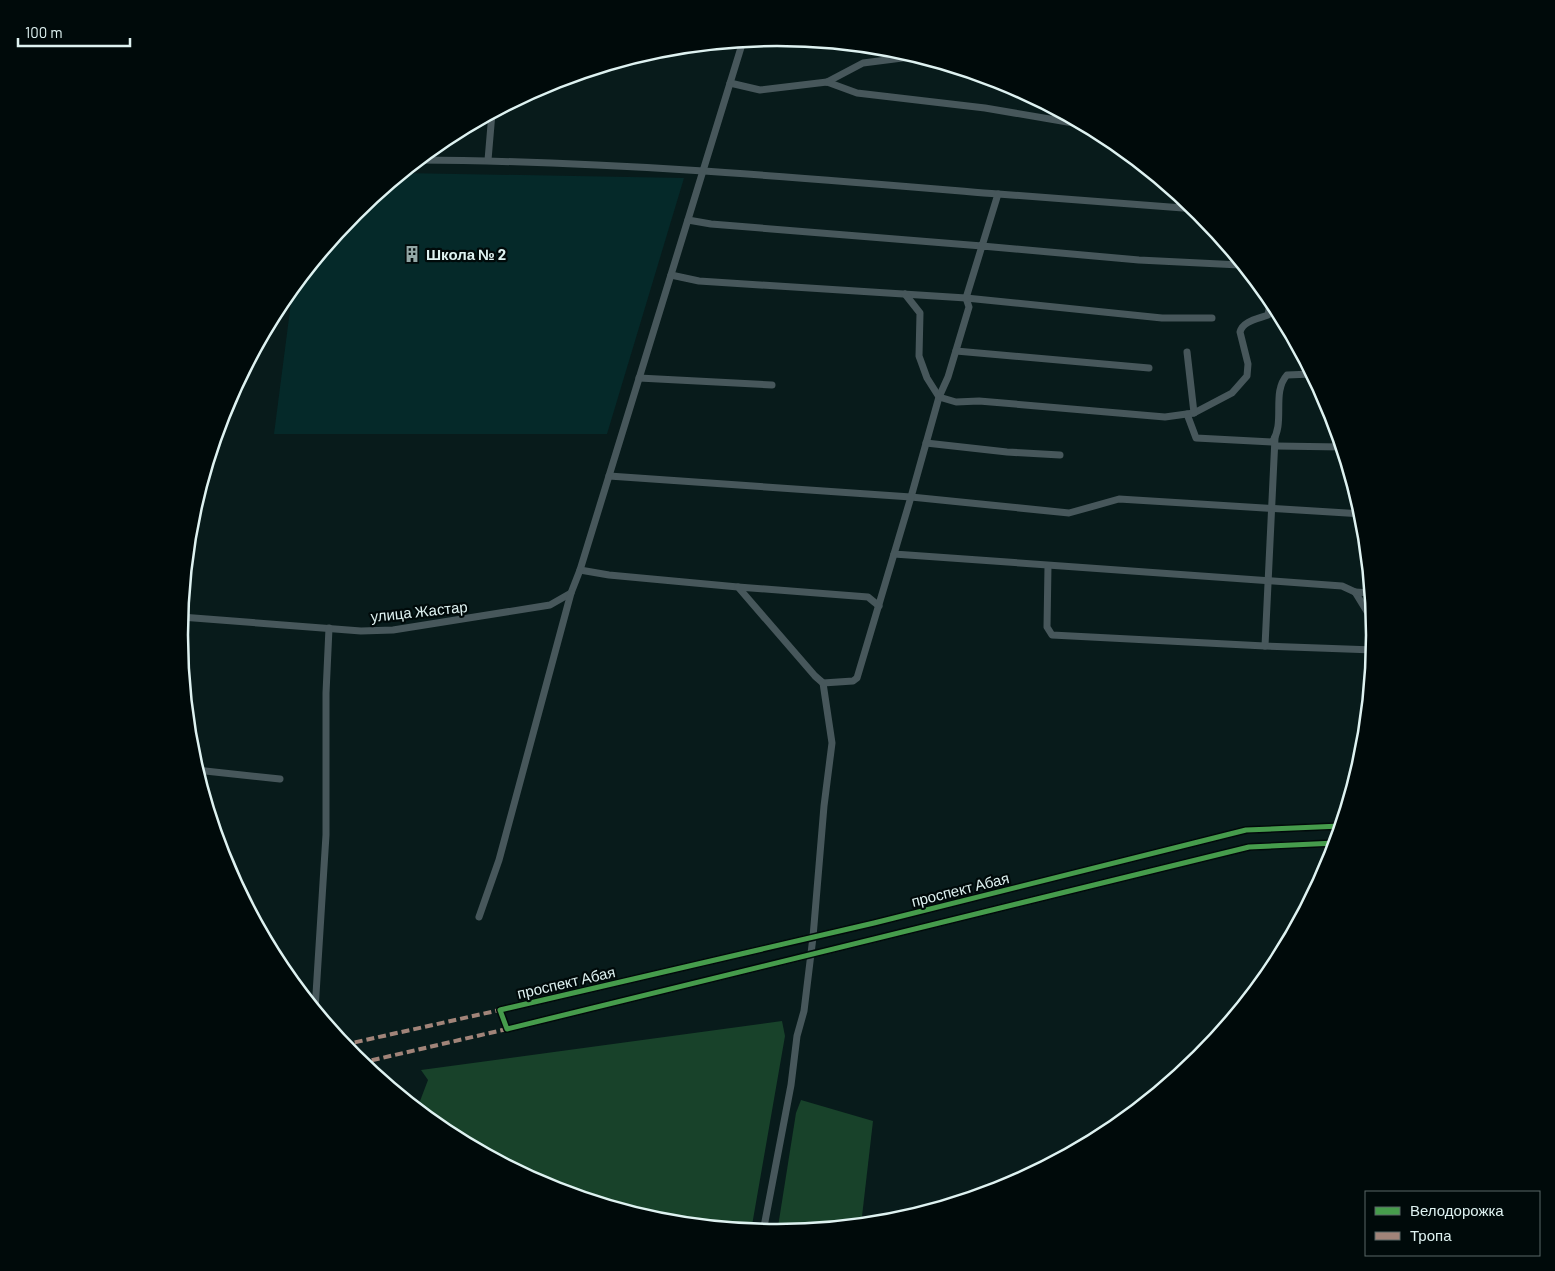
<svg xmlns="http://www.w3.org/2000/svg" width="1555" height="1271" font-family="Barlow,sans-serif">
  <style>
    .built { fill: #052929 }
    .green { fill: #18422a }
    .lines { fill: none; stroke-linecap: round; stroke-linejoin: round }
    .minor { stroke: #47575b; stroke-width: 7 }
    .quiet { stroke: #a18479; stroke-width: 4; stroke-dasharray: 8 4; stroke-linecap: butt }
    .cycleway-casing { stroke: #000a0a; stroke-width: 8 }
    .cycleway { stroke: #469c4c; stroke-width: 5 }
    .labels { text-anchor: middle; dominant-baseline: central; stroke-width: 4.5; stroke-linejoin: round; paint-order: stroke }
    .poi-label { font-size: 15px; font-weight: bold; fill: #def2f1; stroke: #000a0a; text-anchor: start }
    .street-label { font-size: 15px; fill: #def2f1; stroke: #000a0a }
    .rim { fill: none; stroke: #def2f1; stroke-width: 2.5 }
  </style>
  <rect width="100%" height="100%" fill="#081b1b"/>
  <polygon class="built" points="403,173 684,178 607,434 274,434 293,287 355,212"/>
  <g class="green">
    <polygon points="782,1021 785,1036 751,1231 661,1222 548,1188 445,1133 417,1109 428,1080 421,1070"/>
    <polygon points="801,1100 873,1121 861,1225 777,1233 796,1113"/>
  </g>
  <g class="lines">
    <g class="minor">
      <polyline points="827,82 863,63 918,56"/>
      <polyline points="730,83 760,90 827,82 857,93 985,108 1085,125"/>
      <path d="M 418,160 C 612,161 805,178 998,194"/>
      <polyline points="488,160 492,113"/>
      <polyline points="688,220 711,224 982,246 998,194 1196,209"/>
      <polyline points="1240,265 1139,260 982,246 966,298 969,307 948,377 939,397 911,497 1069,513 1119,499 1363,514"/>
      <polyline points="671,275 699,281 966,298 1162,318 1212,318"/>
      <path d="M 905,294 L 920,313 L 919,356 L 927,378 L 939,397 L 956,402 L 979,401 L 1165,417 L 1194,413 L 1232,393 L 1247,376 L 1248,364 L 1240,332 C 1243,321 1258,319 1268,315 L 1271,299"/>
      <polyline points="956,351 1149,368"/>
      <polyline points="1187,352 1194,413"/>
      <polyline points="639,378 772,385"/>
      <path d="M 1187,414 L 1196,438 L 1272,442 C 1286,423 1271,393 1287,375 L 1312,374"/>
      <polyline points="1275,438 1265,646 1374,650"/>
      <polyline points="926,443 1007,452 1060,455"/>
      <polyline points="1276,446 1342,447"/>
      <polyline points="609,476 911,497 894,554 1342,586 1355,592 1374,623"/>
      <polyline points="1048,566 1047,627 1052,635 1265,646"/>
      <polyline points="580,570 609,575 738,587 815,676 823,683 853,681 857,678 894,554"/>
      <polyline points="738,587 868,597 879,606"/>
      <polyline points="1355,592 1371,593"/>
      <polyline points="181,617 361,631 393,630 550,605 571,593 580,570 743,41"/>
      <polyline points="196,770 280,779"/>
      <polyline points="1336,843 1249,847 507,1029 500,1010 874,923 1246,830 1341,826"/>
      <polyline points="479,917 499,860 571,593"/>
      <polyline points="315,1010 326,835 326,693 329,628"/>
      <polyline points="763,1232 791,1085 797,1036 804,1011 813,937 824,806 832,743 823,683"/>
    </g>
    <g class="quiet">
      <polyline points="343,1045 500,1010"/>
      <polyline points="360,1063 507,1029"/>
    </g>
    <g class="cycleway-casing">
      <polyline id="cycleway" points="1336,843 1249,847 507,1029 500,1010 874,923 1246,830 1341,826"/>
    </g>
    <use href="#cycleway" class="cycleway"/>
  </g>
  <defs>
    <g id="building-bare" transform="scale(1.35)"><path d="M-4-6H4V6H1V3H-1V6H-4ZM-2.5-4.3h1.7v1.8h-1.7ZM.8-4.3h1.7v1.8H.8ZM-2.5-1h1.7V.8h-1.7ZM.8-1h1.7V.8H.8Z" fill="#93a7a6" stroke="#000a0a" stroke-width="2.5" paint-order="stroke"/></g>
  </defs>
  <g fill-rule="evenodd">
    <use href="#building-bare" x="412" y="254"/>
  </g>
  <g class="labels">
    <g class="poi-label">
      <text x="426" y="254">Школа № 2</text>
    </g>
    <g class="street-label">
      <text transform="translate(419 611) rotate(-6)">улица Жастар</text>
      <text transform="translate(960 889) rotate(-14)">проспект Абая</text>
      <text transform="translate(566 982) rotate(-13)">проспект Абая</text>
    </g>
  </g>
  <path d="M0 0H1555V1271H0ZM188 635a589 589 0 1 1 1178 0a589 589 0 1 1-1178 0Z" fill="#000a0a" fill-rule="evenodd"/>
  <path class="rim" d="M188 635a589 589 0 1 1 1178 0a589 589 0 1 1-1178 0Z"/>
  <rect x="1365" y="1191" width="175" height="65" fill="#000a0a" stroke="#596766"/>
  <rect x="1375" y="1207" width="25" height="8" fill="#469c4c" stroke="#596766"/>
  <text x="1410" y="1216" font-size="15" fill="#def2f1">Велодорожка</text>
  <rect x="1375" y="1232" width="25" height="8" fill="#a18479" stroke="#596766"/>
  <text x="1410" y="1241" font-size="15" fill="#def2f1">Тропа</text>
  <path d="M18 38v8h112v-8" fill="none" stroke="#def2f1" stroke-width="2.5"/>
  <text x="25" y="38" font-size="15" fill="#def2f1" stroke="#000a0a" stroke-width="4" paint-order="stroke">100 m</text>
</svg>
